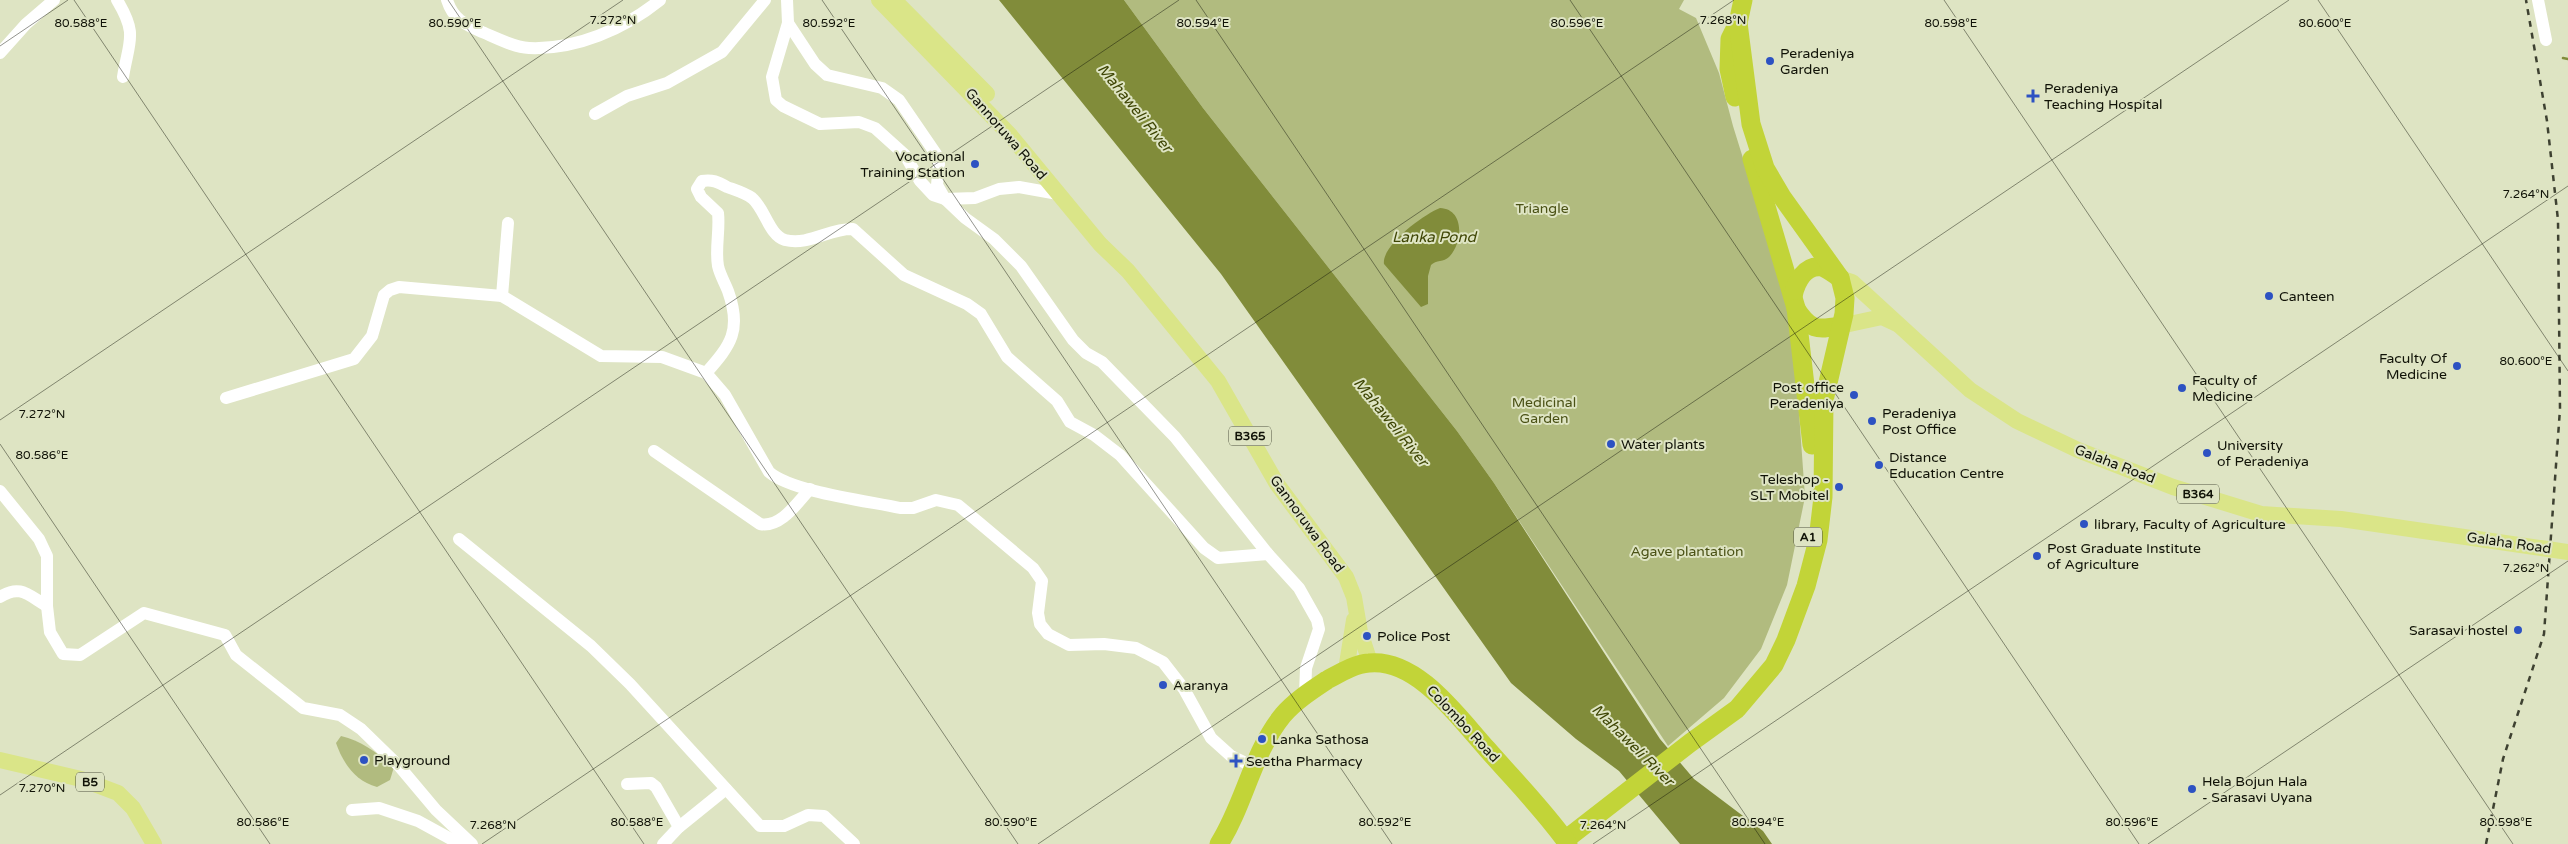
<svg xmlns="http://www.w3.org/2000/svg" width="2568" height="844" font-family="'Varela Round',sans-serif">
  <style>
    .green { fill: #b1bb7f }
    .water { fill: #818c3a }
    .lines { fill: none; stroke-linecap: round; stroke-linejoin: round }
    .stream { stroke: #818c3a; stroke-width: 2.5 }
    .minor { stroke: #fff; stroke-width: 12 }
    .major { stroke: #dae588; stroke-width: 16 }
    .highway { stroke: #c2d438; stroke-width: 19 }
    .rail { stroke: #3e4131; stroke-width: 2.5; stroke-dasharray: 6 6; stroke-linecap: butt }
    .ticks { fill: none; stroke: #101207; stroke-width: 1; stroke-opacity: 0.45 }
    .poi-dot { fill: #2d52c2; stroke: #dee4c3; stroke-width: 2 }
    .labels { text-anchor: middle; dominant-baseline: central; stroke-width: 4; stroke-linejoin: round; paint-order: stroke }
    .shield { fill: #dee4c3; stroke: #4e513f; stroke-width: 1 }
    .shield-label { font-size: 12px; font-weight: bold; fill: #101207 }
    .poi-label { font-size: 14px; fill: #101207; stroke: #dee4c3; text-anchor: start }
    .street-label { font-size: 14px; fill: #101207; stroke: #dee4c3 }
    .park-label { font-size: 14px; fill: #4a5115; stroke: #dee4c3 }
    .water-label { font-size: 15px; font-style: italic; fill: #3e4504; stroke: #dee4c3 }
    .ticks-label { font-size: 12px; text-anchor: middle; fill: #101207; stroke: #dee4c3; stroke-width: 4; stroke-linejoin: round; paint-order: stroke }
  </style>
  <rect width="100%" height="100%" fill="#dee4c3"/>
  <g class="green">
    <polygon points="1124,0 1684,0 1679,9 1696,18 1719,73 1733,126 1789,306 1793,328 1805,497 1787,585 1761,649 1724,698 1668,746 1494,483 1457,431 1203,108"/>
    <path d="M 341,736 C 362,741 377,753 394,767 L 390,780 L 377,787 C 355,781 343,763 336,743 Z"/>
  </g>
  <g class="water">
    <polygon points="999,0 1124,0 1203,108 1457,431 1494,483 1660,739 1694,779 1763,831 1772,844 1680,844 1619,771 1576,739 1511,683 1221,274"/>
    <path d="M 1440,208 C 1465,209 1463,243 1449,257 C 1444,262 1436,260 1431,265 L 1428,276 L 1428,304 L 1421,307 L 1384,264 C 1381,246 1424,214 1440,208 Z"/>
  </g>
  <g class="lines">
    <polyline class="stream" points="2563,58 2568,59"/>
    <g class="minor">
      <path d="M 117,0 C 138,35 129,40 123,77"/>
      <path d="M 447,0 C 453,19 464,24 482,32 C 497,38 513,47 529,48 C 576,50 624,29 660,0"/>
      <polyline points="787,0 788,23 772,77 776,100 783,106 820,124 859,122 875,128 905,155 920,181 933,195 945,199 975,198 999,189 1019,187 1058,194"/>
      <polyline points="2538,0 2546,40"/>
      <polyline points="788,23 815,64 827,75 882,88 899,100 936,154 939,164 937,185 945,199 965,218 994,239 1021,266 1073,340 1086,353 1102,362 1175,437 1268,554 1299,588 1317,620 1319,629 1306,668 1305,695"/>
      <polyline points="0,53 26,24 54,0"/>
      <polyline points="595,114 627,96 667,83 722,52 765,0"/>
      <polyline points="502,296 508,223"/>
      <path d="M 706,373 C 731,345 742,330 728,291 C 725,283 720,275 718,266 C 715,249 720,230 718,213 L 701,197 L 697,189 L 702,181 C 712,179 718,182 727,187 C 735,190 745,193 752,198 C 765,209 769,235 785,240 C 809,246 830,228 853,229 L 904,275 L 967,304 L 981,314 L 1007,357 L 1057,401 L 1070,422 L 1094,435 L 1120,455 L 1204,548 L 1218,558 L 1268,554"/>
      <path d="M 226,398 L 354,359 L 372,336 L 384,295 L 390,290 L 399,287 L 502,296 L 601,356 L 662,357 L 706,373 L 725,395 L 769,472 C 792,492 868,501 900,508 L 913,508 L 936,500 L 958,505 L 1033,568 L 1042,581 L 1038,613 L 1040,624 L 1048,634 L 1069,645 L 1104,644 L 1136,648 L 1163,662 L 1184,689 L 1211,738 L 1231,756 L 1254,767"/>
      <path d="M 654,451 L 760,524 C 781,528 797,503 810,489"/>
      <polyline points="0,491 39,539 47,556 47,606 50,632 63,654 80,655 144,613 225,635 236,655 303,708 340,715 361,729 399,766 436,810 472,844"/>
      <polyline points="459,539 591,646 630,684 760,826 784,826 808,815 824,816 854,844"/>
      <path d="M 0,597 C 20,584 28,595 47,606"/>
      <polyline points="627,784 651,783 656,787 679,827 663,844"/>
      <polyline points="352,810 379,808 418,821 460,844"/>
      <polyline points="679,827 726,789"/>
    </g>
    <g class="major">
      <polyline points="879,0 1010,135 1100,244 1128,271 1218,381 1277,484 1346,577 1354,597 1360,632 1370,662"/>
      <polyline points="894,0 987,94"/>
      <polyline points="1840,278 1852,282 1970,390 2017,421 2078,450 2173,487 2261,514 2341,519 2568,552"/>
      <polyline points="1840,326 1882,317 1897,324"/>
      <polyline points="1346,670 1354,620"/>
      <polyline points="0,760 81,779 118,793 133,808 154,844"/>
    </g>
    <g class="highway">
      <polyline points="1735,97 1729,69 1730,39 1738,23 1743,0"/>
      <polyline points="1752,159 1796,308 1812,445"/>
      <path d="M 1793,296 C 1796,282 1805,264 1822,267 C 1828,269 1835,275 1840,278"/>
      <path d="M 1796,309 C 1810,330 1816,330 1840,326"/>
      <polyline points="1565,840 1690,743 1737,709 1774,665 1786,640 1806,586 1818,540 1823,497 1824,400 1844,314 1845,298 1840,278 1782,197 1765,168 1751,124 1738,23"/>
      <path d="M 1219,844 C 1245,803 1252,753 1283,715 C 1295,701 1312,690 1327,680 C 1340,673 1354,664 1369,663 C 1417,658 1458,717 1487,749 C 1514,780 1544,810 1568,844"/>
    </g>
    <polyline class="rail" points="2486,844 2503,759 2544,634 2560,409 2558,220 2547,121 2526,0"/>
  </g>
  <path class="ticks" d="M 74,0 L 644,844M 448,0 L 1018,844M 822,0 L 1392,844M 1196,0 L 1765,844M 1570,0 L 2139,844M 1944,0 L 2513,844M 2318,0 L 2568,371M 0,46 L 68,0M 0,420 L 623,0M 0,444 L 270,844M 0,795 L 1179,0M 482,844 L 1734,0M 1038,844 L 2289,0M 1593,844 L 2568,186M 2148,844 L 2568,561"/>
  <g class="poi-dot">
    <circle cx="1770" cy="61" r="5"/>
    <path d="M2030.5 88.5h5v5h5v5h-5v5h-5v-5h-5v-5h5z"/>
    <circle cx="975" cy="164" r="5"/>
    <circle cx="2269" cy="296" r="5"/>
    <circle cx="2457" cy="366" r="5"/>
    <circle cx="2182" cy="388" r="5"/>
    <circle cx="1854" cy="395" r="5"/>
    <circle cx="1872" cy="421" r="5"/>
    <circle cx="1611" cy="444" r="5"/>
    <circle cx="2207" cy="453" r="5"/>
    <circle cx="1879" cy="465" r="5"/>
    <circle cx="1839" cy="487" r="5"/>
    <circle cx="2084" cy="524" r="5"/>
    <circle cx="2037" cy="556" r="5"/>
    <circle cx="2518" cy="630" r="5"/>
    <circle cx="1367" cy="636" r="5"/>
    <circle cx="1163" cy="685" r="5"/>
    <circle cx="1262" cy="739" r="5"/>
    <circle cx="364" cy="760" r="5"/>
    <path d="M1233.5 753.5h5v5h5v5h-5v5h-5v-5h-5v-5h5z"/>
    <circle cx="2192" cy="789" r="5"/>
  </g>
  <g class="labels">
    <g class="shield">
      <rect x="1229" y="426.5" width="42" height="19" rx="4"/>
      <rect x="2177" y="484.5" width="42" height="19" rx="4"/>
      <rect x="1794" y="527.5" width="28" height="19" rx="4"/>
      <rect x="76" y="772.5" width="28" height="19" rx="4"/>
    </g>
    <g class="shield-label">
      <text x="1250" y="436">B365</text>
      <text x="2198" y="494">B364</text>
      <text x="1808" y="537">A1</text>
      <text x="90" y="782">B5</text>
    </g>
    <g class="poi-label">
      <text x="1780" y="53">Peradeniya<tspan x="1780" dy="16">Garden</tspan></text>
      <text x="2044" y="88">Peradeniya<tspan x="2044" dy="16">Teaching Hospital</tspan></text>
      <text x="965" y="156" text-anchor="end">Vocational<tspan x="965" dy="16">Training Station</tspan></text>
      <text x="2279" y="296">Canteen</text>
      <text x="2447" y="358" text-anchor="end">Faculty Of<tspan x="2447" dy="16">Medicine</tspan></text>
      <text x="2192" y="380">Faculty of<tspan x="2192" dy="16">Medicine</tspan></text>
      <text x="1844" y="387" text-anchor="end">Post office<tspan x="1844" dy="16">Peradeniya</tspan></text>
      <text x="1882" y="413">Peradeniya<tspan x="1882" dy="16">Post Office</tspan></text>
      <text x="1621" y="444">Water plants</text>
      <text x="2217" y="445">University<tspan x="2217" dy="16">of Peradeniya</tspan></text>
      <text x="1889" y="457">Distance<tspan x="1889" dy="16">Education Centre</tspan></text>
      <text x="1829" y="479" text-anchor="end">Teleshop -<tspan x="1829" dy="16">SLT Mobitel</tspan></text>
      <text x="2094" y="524">library, Faculty of Agriculture</text>
      <text x="2047" y="548">Post Graduate Institute<tspan x="2047" dy="16">of Agriculture</tspan></text>
      <text x="2508" y="630" text-anchor="end">Sarasavi hostel</text>
      <text x="1377" y="636">Police Post</text>
      <text x="1173" y="685">Aaranya</text>
      <text x="1272" y="739">Lanka Sathosa</text>
      <text x="374" y="760">Playground</text>
      <text x="1246" y="761">Seetha Pharmacy</text>
      <text x="2202" y="781">Hela Bojun Hala<tspan x="2202" dy="16">- Sarasavi Uyana</tspan></text>
    </g>
    <g class="street-label">
      <text transform="translate(1006 134) rotate(49)">Gannoruwa Road</text>
      <text transform="translate(2115 464) rotate(21)">Galaha Road</text>
      <text transform="translate(1307 524) rotate(54)">Gannoruwa Road</text>
      <text transform="translate(2509 543) rotate(8)">Galaha Road</text>
      <text transform="translate(1463 724) rotate(47)">Colombo Road</text>
    </g>
    <g class="park-label">
      <text x="1542" y="208">Triangle</text>
      <text x="1544" y="402">Medicinal<tspan x="1544" dy="16">Garden</tspan></text>
      <text x="1687" y="551">Agave plantation</text>
    </g>
    <g class="water-label">
      <text transform="translate(1135 108) rotate(51)">Mahaweli River</text>
      <text x="1434" y="237">Lanka Pond</text>
      <text transform="translate(1391 422) rotate(51)">Mahaweli River</text>
      <text transform="translate(1633 745) rotate(45)">Mahaweli River</text>
    </g>
  </g>
  <g class="ticks-label">
    <text x="613" y="24">7.272°N</text>
    <text x="1723" y="24">7.268°N</text>
    <text x="81" y="27">80.588°E</text>
    <text x="455" y="27">80.590°E</text>
    <text x="829" y="27">80.592°E</text>
    <text x="1203" y="27">80.594°E</text>
    <text x="1577" y="27">80.596°E</text>
    <text x="1951" y="27">80.598°E</text>
    <text x="2325" y="27">80.600°E</text>
    <text x="2526" y="198">7.264°N</text>
    <text x="2526" y="365">80.600°E</text>
    <text x="42" y="418">7.272°N</text>
    <text x="42" y="459">80.586°E</text>
    <text x="2526" y="572">7.262°N</text>
    <text x="42" y="792">7.270°N</text>
    <text x="263" y="826">80.586°E</text>
    <text x="637" y="826">80.588°E</text>
    <text x="1011" y="826">80.590°E</text>
    <text x="1385" y="826">80.592°E</text>
    <text x="1758" y="826">80.594°E</text>
    <text x="2132" y="826">80.596°E</text>
    <text x="2506" y="826">80.598°E</text>
    <text x="493" y="829">7.268°N</text>
    <text x="1603" y="829">7.264°N</text>
  </g>
</svg>
